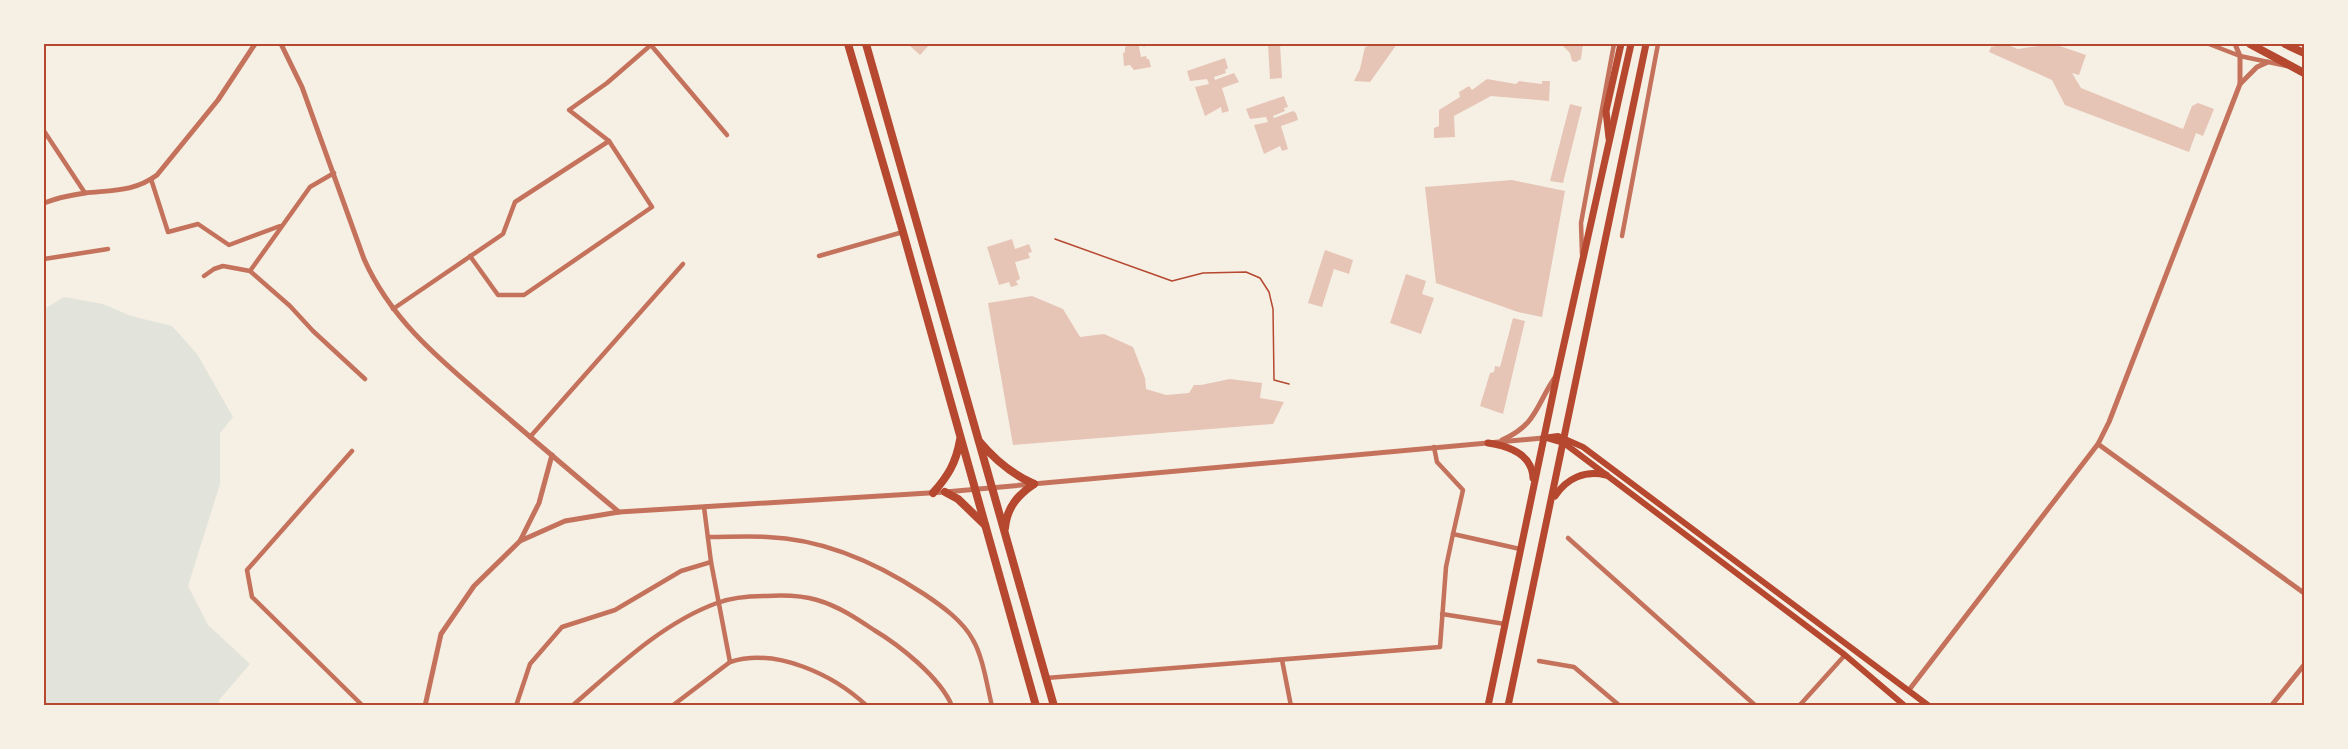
<svg xmlns="http://www.w3.org/2000/svg" width="2348" height="749" font-family="'Public Sans',sans-serif">
  <style>
    .green { fill: #e2e4dc }
    .building { fill: #e6c5b7 }
    .lines { fill: none; stroke-linecap: round; stroke-linejoin: round }
    .path { stroke: #b5482f; stroke-width: 1.5 }
    .minor { stroke: #c5725c; stroke-width: 4.5 }
    .tertiary { stroke: #c5725c; stroke-width: 5 }
    .secondary { stroke: #b5482f; stroke-width: 6 }
    .primary { stroke: #b5482f; stroke-width: 7 }
    .trunk { stroke: #b5482f; stroke-width: 8 }
    .neatline { fill: none; stroke: #b5482f; stroke-width: 2 }
  </style>
  <rect width="100%" height="100%" fill="#f6efe4"/>
  <polygon class="green" points="64,297 103,304 131,316 172,326 197,354 233,417 220,433 220,484 188,586 208,625 250,664 219,700 220,705 45,706 44,703 44,309"/>
  <g class="building">
    <polygon points="908,44 930,44 920,55"/>
    <polygon points="1125,44 1148,44 1144,47 1141,44 1139,47 1141,57 1146,56 1147,59 1149,59 1151,67 1134,70 1130,65 1124,66 1123,53 1125,52 1125,47 1127,46"/>
    <polygon points="1268,44 1280,44 1282,78 1270,79"/>
    <polygon points="1376,44 1397,44 1370,82 1354,81 1360,69 1365,47"/>
    <polygon points="1561,44 1583,44 1581,59 1576,62 1572,61 1570,53"/>
    <polygon points="2005,44 2018,49 2038,46 2039,44 2054,44 2086,55 2079,75 2072,73 2081,88 2183,129 2192,106 2198,103 2214,109 2203,136 2196,133 2189,152 2065,105 2052,80 1989,52 1991,47"/>
    <polygon points="1225,58 1228,68 1225,70 1226,73 1214,77 1215,80 1234,73 1239,82 1222,88 1229,111 1222,113 1221,107 1205,116 1195,87 1209,84 1207,79 1190,81 1187,71"/>
    <polygon points="1487,79 1516,84 1519,81 1542,84 1542,81 1550,81 1549,101 1491,96 1454,116 1455,137 1434,138 1434,128 1439,126 1439,110 1460,97 1459,92 1469,86 1472,90"/>
    <polygon points="1284,96 1288,107 1284,108 1285,111 1273,116 1274,118 1293,111 1296,113 1298,120 1281,126 1288,149 1282,151 1280,146 1264,154 1254,125 1268,122 1266,117 1250,119 1246,109"/>
    <polygon points="1570,104 1582,107 1563,183 1550,181"/>
    <polygon points="1512,180 1565,191 1542,317 1518,312 1436,283 1425,187"/>
    <polygon points="1012,239 1015,249 1029,244 1032,252 1028,253 1030,258 1015,262 1020,279 1016,281 1018,285 1011,287 1009,282 999,285 987,247"/>
    <polygon points="1325,250 1353,260 1349,274 1334,269 1322,307 1308,303"/>
    <polygon points="1406,274 1426,281 1422,294 1434,298 1421,334 1390,323"/>
    <polygon points="1032,296 1063,309 1080,337 1104,334 1133,347 1145,378 1146,389 1166,395 1189,393 1194,385 1201,385 1230,379 1262,383 1260,398 1284,402 1273,424 1013,445 988,303"/>
    <polygon points="1513,318 1525,321 1503,414 1480,406 1490,373 1494,372 1495,366 1500,367"/>
  </g>
  <g class="lines">
    <polyline class="path" points="1055,239 1172,281 1203,273 1246,272 1260,278 1269,292 1273,309 1274,380 1289,384"/>
    <g class="minor">
      <polyline points="650,44 727,135"/>
      <polyline points="2209,44 2240,56 2287,66"/>
      <polyline points="44,131 85,193"/>
      <polyline points="609,141 569,110 607,83 652,44"/>
      <polyline points="151,179 168,232 198,224 229,245 280,226"/>
      <polyline points="1622,236 1658,44"/>
      <polyline points="1582,254 1581,223 1614,44"/>
      <polyline points="819,256 903,232"/>
      <polyline points="44,259 108,249"/>
      <polyline points="250,271 310,187 334,173"/>
      <polyline points="204,276 214,269 223,266 250,271 290,306 313,331 365,379"/>
      <polyline points="393,309 503,234 515,202 609,141 652,207 524,295 498,295 470,256"/>
      <polyline points="530,437 683,264"/>
      <polyline points="1434,447 1437,462 1463,490 1453,534"/>
      <polyline points="352,451 247,570 252,597 363,706"/>
      <polyline points="704,507 711,562 730,662"/>
      <path d="M 708,537 C 728,537 748,536 767,537 C 824,539 877,563 924,594 C 942,606 963,621 973,640 C 983,657 987,686 992,706"/>
      <polyline points="1568,538 1756,706"/>
      <polyline points="1442,614 1505,624"/>
      <polyline points="1282,660 1291,706"/>
      <polyline points="1539,661 1574,667 1620,706"/>
      <polyline points="1046,678 1440,647 1446,567 1453,534 1520,549"/>
      <polyline points="516,706 530,664 562,627 615,610 681,571 711,562"/>
      <path d="M 572,706 C 616,668 662,623 717,603 C 733,597 751,596 767,596 C 784,595 800,595 817,600 C 838,606 856,618 874,630 C 899,645 940,677 952,706"/>
      <path d="M 672,706 L 730,662 C 776,647 834,675 867,706"/>
      <polyline points="1799,706 1845,655"/>
    </g>
    <g class="tertiary">
      <path d="M 281,44 L 302,87 L 364,259 C 392,322 443,362 493,405 C 535,441 577,477 619,512"/>
      <polyline points="2240,84 2257,67 2268,62"/>
      <path d="M 44,203 C 57,198 71,195 85,193 C 112,190 134,192 157,175 L 218,100 L 255,44"/>
      <path d="M 1502,440 C 1538,424 1536,404 1556,376"/>
      <polyline points="2098,444 2304,593"/>
      <polyline points="520,541 565,521 619,512 945,492 1543,438"/>
      <polyline points="1909,690 2098,444 2109,422 2240,84 2240,56 2235,44"/>
      <polyline points="425,706 441,634 474,586 520,541 539,503 552,455"/>
      <polyline points="2271,706 2304,665"/>
    </g>
    <g class="secondary">
      <polyline points="1543,438 1558,436 1583,447 1929,706"/>
      <polyline points="1547,438 1564,443 1845,655 1905,706"/>
    </g>
    <g class="primary">
      <polyline points="1609,138 1606,111 1621,44"/>
      <path d="M 1488,443 C 1509,446 1532,454 1533,478"/>
      <path d="M 1555,496 C 1567,478 1585,470 1606,475"/>
      <polyline points="1488,706 1557,375 1631,44"/>
      <polyline points="1508,706 1646,44"/>
    </g>
    <g class="trunk">
      <polyline points="848,44 903,232 1036,706"/>
      <polyline points="866,44 1054,706"/>
      <polyline points="2250,44 2304,73"/>
      <polyline points="2285,44 2304,53"/>
      <path d="M 979,441 C 995,460 1011,474 1034,484"/>
      <polyline points="945,492 958,499 985,525"/>
      <path d="M 933,493 C 948,476 956,463 960,440"/>
      <path d="M 1005,528 C 1007,507 1018,495 1034,484"/>
    </g>
  </g>
  <rect width="2348" height="749" fill="none" stroke="#f6efe4" stroke-width="90"/>
  <rect x="45" y="45" width="2258" height="659" class="neatline"/>
</svg>
